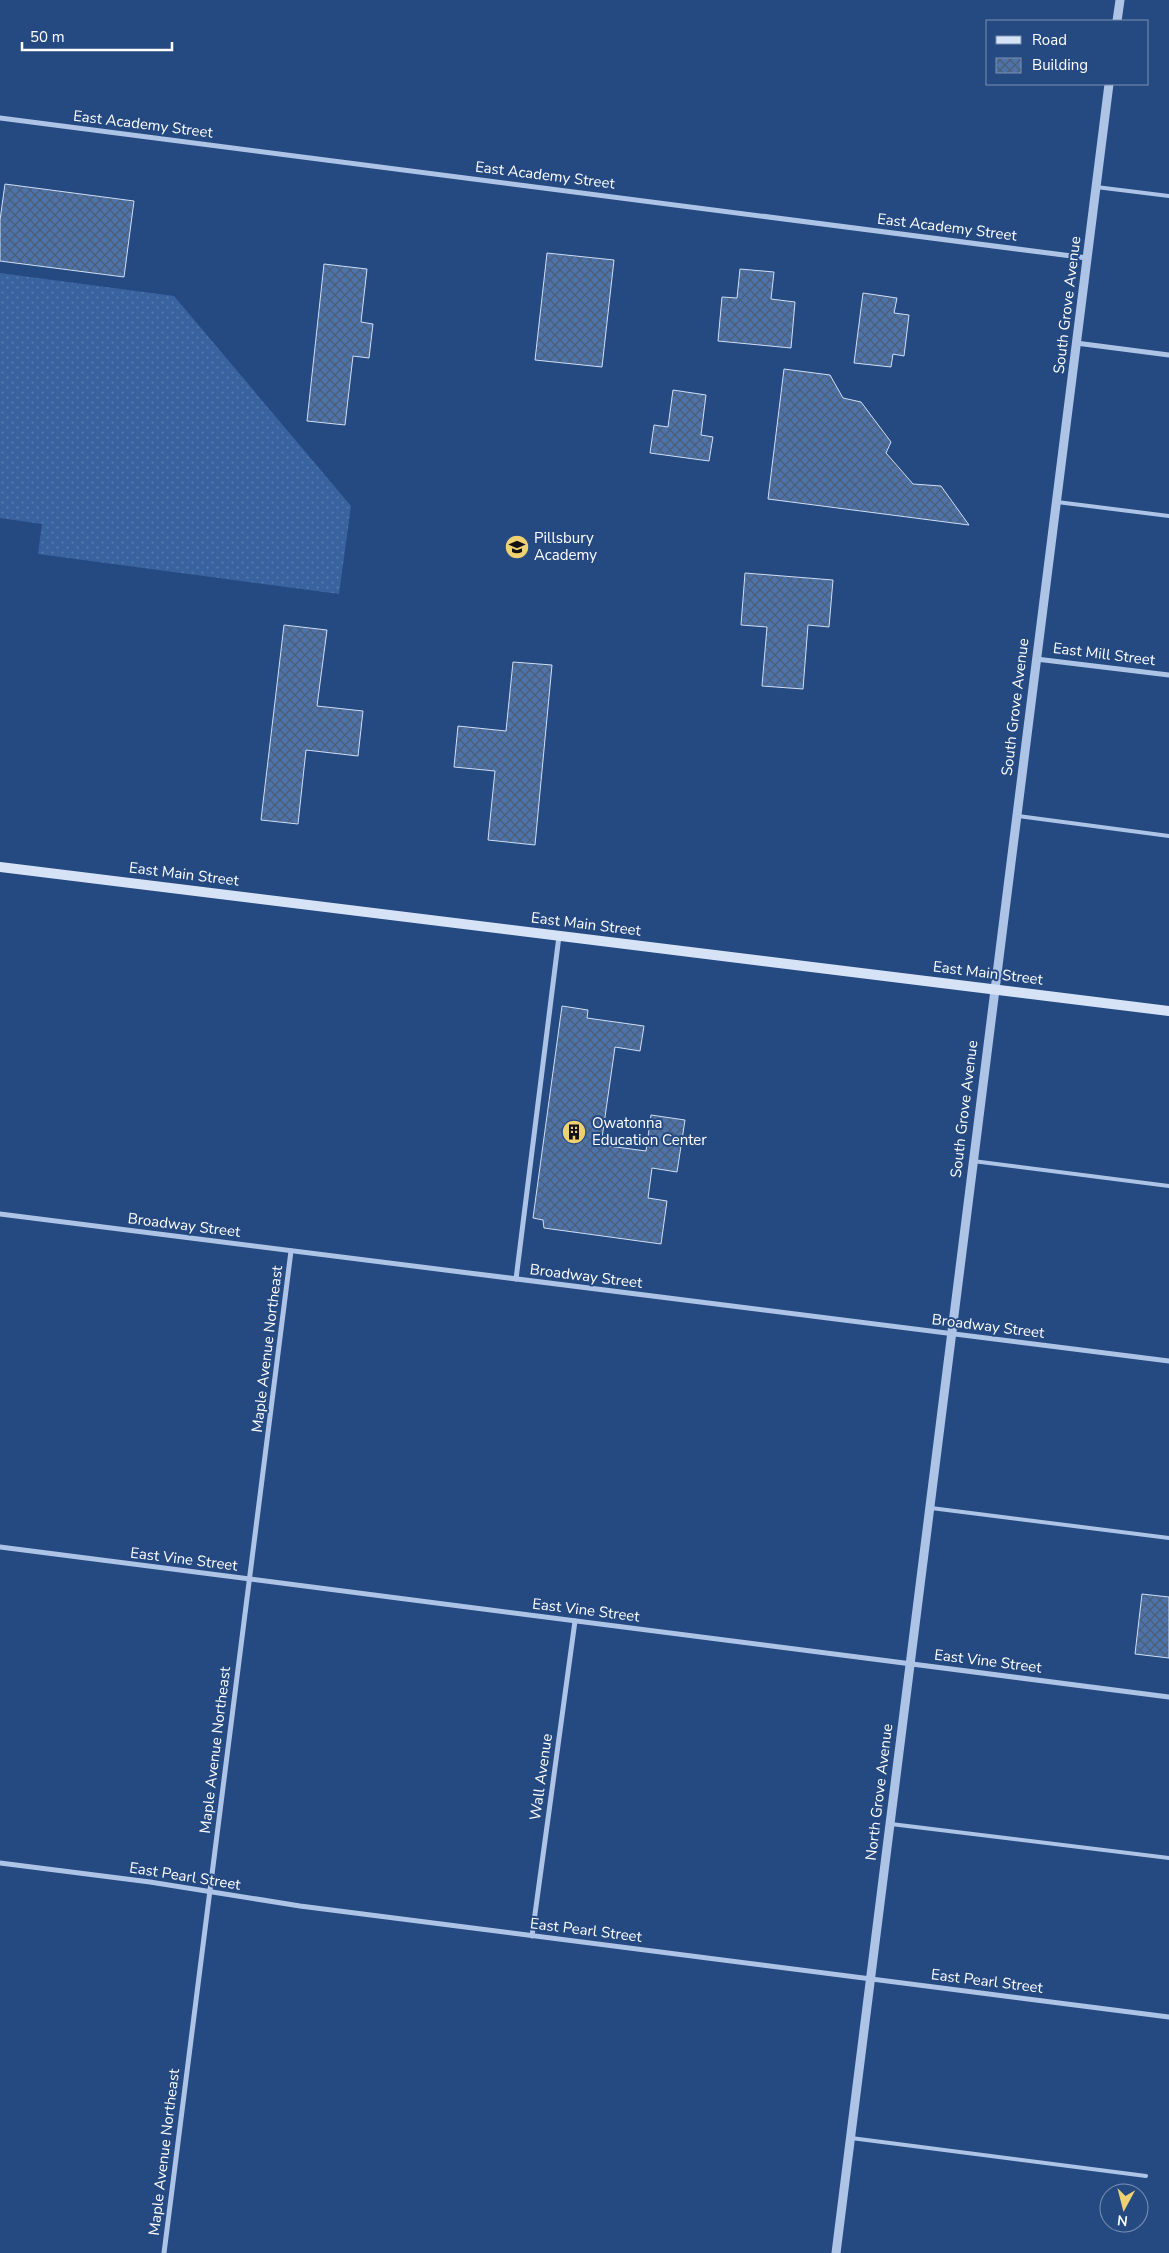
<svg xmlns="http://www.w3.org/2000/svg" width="1169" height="2253" font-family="'Nunito Sans',sans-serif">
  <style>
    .grass { fill: url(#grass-dots) }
    .building { fill: url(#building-cross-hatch); stroke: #d0dff5 }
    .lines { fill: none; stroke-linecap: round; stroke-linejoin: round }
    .service { stroke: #adc4e7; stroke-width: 4 }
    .minor { stroke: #adc4e7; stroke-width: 5 }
    .tertiary { stroke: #adc4e7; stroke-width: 9 }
    .secondary { stroke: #d6e3f6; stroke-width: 10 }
    .labels { text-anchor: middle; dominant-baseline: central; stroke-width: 4; stroke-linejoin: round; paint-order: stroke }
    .street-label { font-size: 15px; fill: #fff; stroke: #254981 }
    .poi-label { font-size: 15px; fill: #fff; stroke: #254981; text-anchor: start }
  </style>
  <defs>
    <pattern id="grass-dots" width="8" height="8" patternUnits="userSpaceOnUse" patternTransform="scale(1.25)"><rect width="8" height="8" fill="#39639f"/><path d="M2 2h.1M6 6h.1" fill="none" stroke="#577aad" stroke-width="1.8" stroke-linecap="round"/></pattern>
    <pattern id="building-cross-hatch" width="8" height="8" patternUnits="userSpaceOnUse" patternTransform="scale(1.25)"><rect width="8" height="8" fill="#4d73aa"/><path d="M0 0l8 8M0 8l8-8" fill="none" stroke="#4c5e76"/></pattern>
  </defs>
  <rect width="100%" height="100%" fill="#254981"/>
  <polygon class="grass" points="0,273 174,296 351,506 339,594 38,554 42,524 0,518"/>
  <g class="building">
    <polygon points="5,184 134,201 124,277 0,261 0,220"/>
    <polygon points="547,253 614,260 602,367 535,360"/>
    <polygon points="324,264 367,269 361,322 373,324 369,358 353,356 345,425 307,421"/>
    <polygon points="740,269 774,272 771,299 795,302 791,348 718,341 722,297 737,298"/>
    <polygon points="863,293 897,298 894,313 909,315 904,356 893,354 891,367 854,363"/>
    <polygon points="784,369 830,375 843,398 861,402 891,442 886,453 913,484 941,486 969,525 768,499"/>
    <polygon points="673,390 706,395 701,435 713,437 709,461 650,453 654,425 668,427"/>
    <polygon points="745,573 833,580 829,627 808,625 803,689 762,686 767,627 741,625"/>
    <polygon points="284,625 327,630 317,706 363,711 358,756 306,750 298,824 261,820"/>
    <polygon points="513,662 552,665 535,845 488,840 495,771 454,767 458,726 506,731"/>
    <polygon points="562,1006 588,1010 587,1018 644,1026 640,1051 615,1047 601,1145 646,1151 651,1115 685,1120 677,1172 652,1168 648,1198 667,1201 661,1244 544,1228 543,1220 533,1218"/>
    <polygon points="1142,1594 1169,1597 1169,1658 1135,1654"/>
  </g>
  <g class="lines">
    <g class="service">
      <polyline points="1096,187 1169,196"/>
      <polyline points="1057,502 1169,516"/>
      <polyline points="1018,816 1169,836"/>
      <polyline points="973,1161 1169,1186"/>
      <polyline points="931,1508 1169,1538"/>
      <polyline points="891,1824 1169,1858"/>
      <polyline points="851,2138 1146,2176"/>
    </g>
    <g class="minor">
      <polyline points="0,118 1087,258"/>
      <polyline points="1076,343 1169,355"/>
      <polyline points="1036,659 1169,675"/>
      <polyline points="0,1214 1169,1361"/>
      <polyline points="516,1279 559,936"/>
      <polyline points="0,1547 1169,1697"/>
      <polyline points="0,1863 150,1882 300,1906 1169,2017"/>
      <polyline points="532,1936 575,1621"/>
      <polyline points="164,2253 291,1251"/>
    </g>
    <g class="tertiary">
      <polyline points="1117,21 1120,0"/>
      <polyline points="836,2253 1109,84"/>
    </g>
    <polyline class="secondary" points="0,867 1169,1011"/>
  </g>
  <defs>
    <g id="school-disc" transform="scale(1.25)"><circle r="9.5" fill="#f0d171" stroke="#254981"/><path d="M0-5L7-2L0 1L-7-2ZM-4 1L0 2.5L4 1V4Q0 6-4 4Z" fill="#111"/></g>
    <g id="building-disc" transform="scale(1.25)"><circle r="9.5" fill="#f0d171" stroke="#254981"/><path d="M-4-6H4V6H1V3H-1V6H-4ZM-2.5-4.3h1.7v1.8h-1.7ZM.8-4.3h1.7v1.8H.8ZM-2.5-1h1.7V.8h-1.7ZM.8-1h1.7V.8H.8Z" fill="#111"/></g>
  </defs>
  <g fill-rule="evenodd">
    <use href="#school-disc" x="517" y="547"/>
    <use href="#building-disc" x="574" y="1132"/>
  </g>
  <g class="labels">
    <g class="street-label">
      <text transform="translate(143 124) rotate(7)">East Academy Street</text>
      <text transform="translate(545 175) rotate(7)">East Academy Street</text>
      <text transform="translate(947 227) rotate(7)">East Academy Street</text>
      <text transform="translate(1067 305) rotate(-83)">South Grove Avenue</text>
      <text transform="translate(1104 654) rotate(7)">East Mill Street</text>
      <text transform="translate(1015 707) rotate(-83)">South Grove Avenue</text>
      <text transform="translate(184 874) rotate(7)">East Main Street</text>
      <text transform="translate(586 924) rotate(7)">East Main Street</text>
      <text transform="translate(988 973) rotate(7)">East Main Street</text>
      <text transform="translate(964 1109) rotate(-83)">South Grove Avenue</text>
      <text transform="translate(184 1225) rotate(7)">Broadway Street</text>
      <text transform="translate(586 1276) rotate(7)">Broadway Street</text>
      <text transform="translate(988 1326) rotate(7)">Broadway Street</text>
      <text transform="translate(267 1349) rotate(-83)">Maple Avenue Northeast</text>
      <text transform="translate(184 1559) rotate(7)">East Vine Street</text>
      <text transform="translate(586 1610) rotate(7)">East Vine Street</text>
      <text transform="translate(988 1661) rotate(7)">East Vine Street</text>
      <text transform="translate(215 1750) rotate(-83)">Maple Avenue Northeast</text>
      <text transform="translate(541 1777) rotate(-82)">Wall Avenue</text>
      <text transform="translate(879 1792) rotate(-83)">North Grove Avenue</text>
      <text transform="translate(185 1876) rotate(9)">East Pearl Street</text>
      <text transform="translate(586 1930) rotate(7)">East Pearl Street</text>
      <text transform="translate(987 1981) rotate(7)">East Pearl Street</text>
      <text transform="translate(164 2152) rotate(-83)">Maple Avenue Northeast</text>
    </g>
    <g class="poi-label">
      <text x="534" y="538">Pillsbury<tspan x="534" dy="17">Academy</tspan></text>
      <text x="592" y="1123">Owatonna<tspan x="592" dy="17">Education Center</tspan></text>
    </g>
  </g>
  <rect x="986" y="20" width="162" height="65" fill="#254981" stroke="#7c92b3"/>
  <rect x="996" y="36" width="25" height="8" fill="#d6e3f6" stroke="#7c92b3"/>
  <text x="1032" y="45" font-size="15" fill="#ffffff">Road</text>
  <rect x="996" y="58" width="25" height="15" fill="url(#building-cross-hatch)" stroke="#7c92b3"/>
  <text x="1032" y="70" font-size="15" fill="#ffffff">Building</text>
  <g transform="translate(1124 2208) rotate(187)"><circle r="24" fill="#254981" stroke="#7c92b3"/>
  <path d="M0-4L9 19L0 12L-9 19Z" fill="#f0d171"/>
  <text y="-8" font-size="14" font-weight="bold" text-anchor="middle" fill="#ffffff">N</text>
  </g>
  <path d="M22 42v8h150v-8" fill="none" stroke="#ffffff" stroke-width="2.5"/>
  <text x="30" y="42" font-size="15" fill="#ffffff" stroke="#254981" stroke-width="4" paint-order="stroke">50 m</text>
</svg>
